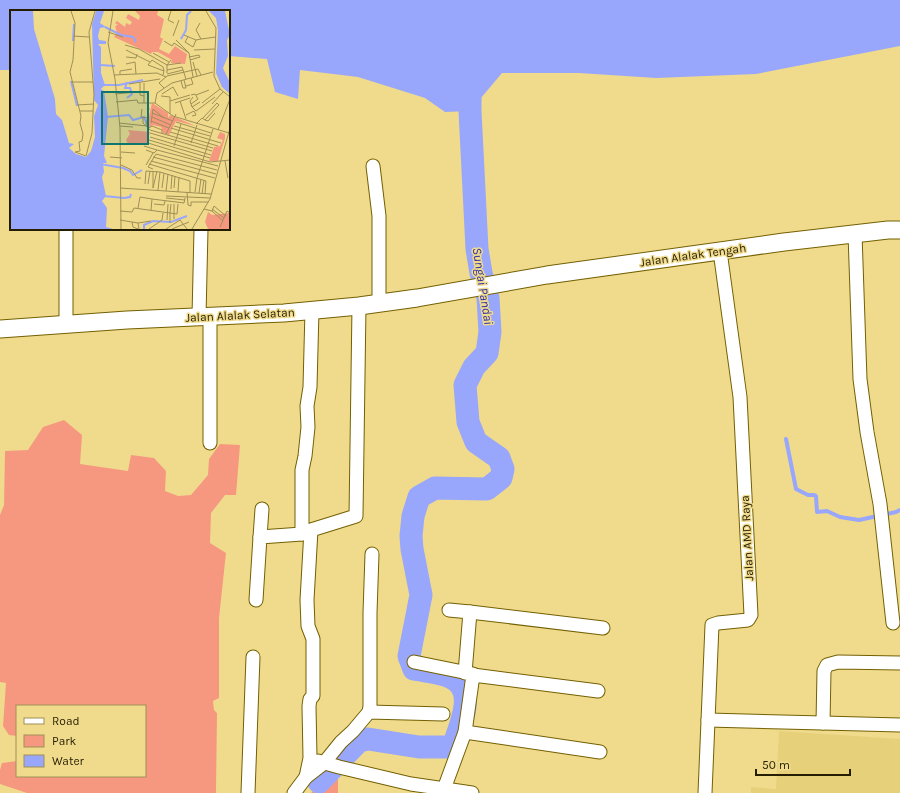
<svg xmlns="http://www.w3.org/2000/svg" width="900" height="793" font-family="Karla,sans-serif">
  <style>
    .built { fill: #e7d07a }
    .green { fill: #f69880 }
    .water { fill: #98a7fb }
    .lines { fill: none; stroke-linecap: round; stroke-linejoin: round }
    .stream { stroke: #98a7fb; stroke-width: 4 }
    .river { stroke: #98a7fb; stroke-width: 23 }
    .minor-casing { stroke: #736002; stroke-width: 15 }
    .tertiary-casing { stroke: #736002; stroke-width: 19 }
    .minor { stroke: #fff; stroke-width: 13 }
    .tertiary { stroke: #fff; stroke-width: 17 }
    .labels { text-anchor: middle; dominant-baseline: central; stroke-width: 3; stroke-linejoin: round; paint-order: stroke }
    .street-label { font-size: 12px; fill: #251d00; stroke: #f0db8d }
    .water-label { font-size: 13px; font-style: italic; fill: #3230a6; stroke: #f0db8d }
    .inset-river { fill: none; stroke: #98a7fb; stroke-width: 2 }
    .inset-road { fill: none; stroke: #9f8f55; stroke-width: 1 }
    .view { fill: #0f766e; fill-opacity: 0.15; stroke: #0f766e; stroke-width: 2 }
    .inset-edge { fill: none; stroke: #251d00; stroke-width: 2 }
  </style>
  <rect width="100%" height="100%" fill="#f0db8d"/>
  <polygon class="built" points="779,731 900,739 900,793 751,793 751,787 776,789"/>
  <g class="green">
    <polygon points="64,420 82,435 80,464 128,471 131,455 154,458 166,471 165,491 178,496 191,495 208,475 209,459 220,444 240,445 236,495 225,495 211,513 210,543 226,553 219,618 219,698 213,701 214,710 217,713 216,793 27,793 0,784 0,770 2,763 17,761 17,776 145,776 145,706 17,706 17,736 9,735 3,726 6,683 0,682 0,515 4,505 5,451 28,450 43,427"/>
    <polygon points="328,777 338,777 338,793 311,793"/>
  </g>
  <polygon class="water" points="0,0 900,0 900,46 756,74 656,78 579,73 502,73 470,111 445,112 425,98 358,77 300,70 298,99 275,92 267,59 229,56 229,11 11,11 11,70 0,70"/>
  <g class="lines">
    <polyline class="stream" points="786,439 796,489 808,495 814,495 816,496 817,512 827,511 840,517 859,520 896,512 900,510"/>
    <path class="river" d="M 319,782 L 359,741 L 368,739 L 419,747 L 453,747 C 461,722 480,686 445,675 C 435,672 424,671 414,669 L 409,656 L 421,595 L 412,549 L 411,536 L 413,516 L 419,497 L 435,488 L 487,489 L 501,478 L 503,469 L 499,458 L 476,442 L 468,422 L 465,385 L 474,367 L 487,353 L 490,332 L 488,298 L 481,273 L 477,249 L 470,111 L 470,79"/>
    <g class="minor-casing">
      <g id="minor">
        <polyline points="373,166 379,216 379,304"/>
        <polyline points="66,229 66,325"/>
        <polyline points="855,234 860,379 867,432 880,504 893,623"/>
        <polyline points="199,317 201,229"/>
        <polyline points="210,443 210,317"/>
        <polyline points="302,534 302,470 305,456 308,427 307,406 310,387 312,310"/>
        <polyline points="260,537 262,509"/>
        <polyline points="256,600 260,537 302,534 309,531"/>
        <polyline points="449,610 470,612 465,673"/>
        <polyline points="470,612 603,628"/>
        <polyline points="414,662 473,674"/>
        <polyline points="369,712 370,706 370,613 372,554"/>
        <polyline points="708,720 823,723 824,671 827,665 838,662 900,663"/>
        <polyline points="823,723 900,725"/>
        <polyline points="465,732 600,752"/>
        <polyline points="318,761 339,767 411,784 472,793"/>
        <polyline points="306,777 310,758 309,706 310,699 313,696 313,639 308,626 307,600 311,530 356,516 359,306"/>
        <polyline points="444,789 465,732 473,675 598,691"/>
        <polyline points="248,793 253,657"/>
        <polyline points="294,793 306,777 324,763 341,742 353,731 369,712 443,714"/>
        <polyline points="705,793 712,625 718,623 748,620 751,615 740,397 720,251"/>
      </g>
    </g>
    <g class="tertiary-casing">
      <polyline id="tertiary" points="0,329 127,320 284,313 359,306 417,298 547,275 784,242 888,230 900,230"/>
    </g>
    <use href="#minor" class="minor"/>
    <use href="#tertiary" class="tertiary"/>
  </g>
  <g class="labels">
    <g class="street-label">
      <text transform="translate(693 255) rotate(-8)">Jalan Alalak Tengah</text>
      <text transform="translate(240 315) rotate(-3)">Jalan Alalak Selatan</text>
      <text transform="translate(747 538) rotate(-93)">Jalan AMD Raya</text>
    </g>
    <g class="water-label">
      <text transform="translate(483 286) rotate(81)">Sungai Pandai</text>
    </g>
  </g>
  <g transform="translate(10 10)">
    <rect width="220" height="220" fill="#f0db8d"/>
    <path d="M 125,1 L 148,1 L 147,5 L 154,9 L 150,27 L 153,29 L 149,39 L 159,44 L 165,36 L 177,44 L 175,54 L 161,53 L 162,50 L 148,42 L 142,42 L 141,44 L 104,27 L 107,23 L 105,16 L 108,15 L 105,13 L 107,11 L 115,17 L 116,13 L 120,15 L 122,12 L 116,8 L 118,4 L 129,10 L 130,6 ZM 142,93 L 158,103 L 158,108 L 160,105 L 186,116 L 166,111 L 159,125 L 153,123 L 151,117 L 143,115 L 139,118 L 137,115 ZM 118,120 L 140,122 L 137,134 L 118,134 L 116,130 L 120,124 ZM 210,122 L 215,124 L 215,128 L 208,151 L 199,151 L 204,137 L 210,136 L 213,130 L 207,128 ZM 198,202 L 202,205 L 220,203 L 220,219 L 198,219 L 195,212 Z" fill="#f69880"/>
    <path d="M 0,1 L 23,1 L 24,19 L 45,89 L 46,104 L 52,110 L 59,133 L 64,134 L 59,138 L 66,144 L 76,147 L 81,141 L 85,127 L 84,106 L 88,95 L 84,90 L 82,14 L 86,1 L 94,1 L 90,13 L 96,17 L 90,18 L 88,26 L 89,30 L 96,31 L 96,34 L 88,34 L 91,37 L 91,63 L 95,75 L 91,79 L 94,81 L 98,107 L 94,146 L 97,153 L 93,153 L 94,162 L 92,167 L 96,186 L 92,191 L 97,198 L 96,217 L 103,219 L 0,219 ZM 199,1 L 215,1 L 220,25 L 217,30 L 218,46 L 213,58 L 220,73 L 220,84 L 212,77 L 206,63 L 208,20 L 206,8 Z" fill="#98a7fb"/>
    <path class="inset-river" d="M 95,17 L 111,25 L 123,27 L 126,32M 171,29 L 176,20 L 177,5 L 181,1M 63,31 L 64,14M 90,55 L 105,56M 61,71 L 67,96M 117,72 L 115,78 L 120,78 L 122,84 L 117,88M 93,75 L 109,75 L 133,70M 96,107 L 119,105 L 123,110 L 134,107 L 137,115M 0,127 L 15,188 L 31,219M 90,154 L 113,158 L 120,161 L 123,165 L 132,160M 94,186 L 114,188 L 120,187 L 121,184M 134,219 L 134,215 L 143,211 L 161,212 L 177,206"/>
    <path class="inset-road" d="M 61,1 L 65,13 L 63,50 L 60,62 L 71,106 L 70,113 L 73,124 L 72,131 L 69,132 L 70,141 L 65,142 L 76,146 L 82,123 L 84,84 L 79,22 L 85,1M 103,1 L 98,33 L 105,69 L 110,118 L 111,219M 161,1 L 158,10 L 164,13M 196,1 L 206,18 L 204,66 L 210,79 L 220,87M 190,13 L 186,20 L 191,29 L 206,27M 98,22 L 113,27M 174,25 L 186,30 L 191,29M 63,26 L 79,27M 163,26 L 169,10M 178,27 L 175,32 L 183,37 L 186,30M 166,30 L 179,43M 154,31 L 162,36 L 164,33M 164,33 L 179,43 L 183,67M 115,35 L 129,39 L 157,55 L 161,50M 116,40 L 140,52M 184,40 L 205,39M 143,43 L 159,52M 116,47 L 126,48 L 127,44M 179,47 L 189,45 L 190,47 L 180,50M 183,52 L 187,66M 116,54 L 125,52 L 126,64M 157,60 L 157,55 L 171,53M 203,62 L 162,73 L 147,83 L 145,93 L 163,106 L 219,123M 157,63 L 157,60 L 172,57 L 176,69M 110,64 L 110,61 L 122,59M 157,64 L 173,60M 104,65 L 147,63 L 156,67M 153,65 L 154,61 L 153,57 L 142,50 L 138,55 L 154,61M 171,71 L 173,78 L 176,78 L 174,70M 61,72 L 83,72M 130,73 L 130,85 L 134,86 L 134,93M 119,74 L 150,69M 176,76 L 183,74 L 181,68M 154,78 L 149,73 L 157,66 L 188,59 L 191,65M 105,84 L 128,82M 152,84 L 163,77 L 168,86M 181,85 L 185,84 L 188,89 L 181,94M 186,85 L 199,80M 134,86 L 134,73M 151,86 L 160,87 L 160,104M 183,87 L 180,91 L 182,97 L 190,92M 160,91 L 180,85M 170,91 L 176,109M 106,92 L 127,90 L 128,93 L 145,93M 165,93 L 180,88M 192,93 L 210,79M 202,94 L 213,82M 67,95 L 84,94M 182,97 L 186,101 L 205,87M 132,99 L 131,107 L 138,108M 70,101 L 83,101M 142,103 L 163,111M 176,105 L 184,101 L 186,105 L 182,106M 142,107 L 161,115M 133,108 L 133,113 L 140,120 L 203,138M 193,108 L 207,93 L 209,95M 195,110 L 198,111 L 205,103M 141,111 L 159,118M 166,112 L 201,123M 109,113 L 137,116M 141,113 L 143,99 L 154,108M 186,114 L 192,108 L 195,110 L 209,95M 110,116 L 123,117M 136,116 L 139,98M 164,116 L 200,126M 139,118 L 142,116 L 152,120 L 152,124M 161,118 L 211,133M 208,120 L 220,89M 160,122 L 208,136M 140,123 L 202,141M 156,124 L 166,104M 140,127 L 201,145M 139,130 L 200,148M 138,133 L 200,152 L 220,150M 181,133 L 187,115M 134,136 L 147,140 L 144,143 L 136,140M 164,136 L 171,114M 147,140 L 208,156M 111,142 L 125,143M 100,147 L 112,148M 143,147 L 206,164M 141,151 L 205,168M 215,151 L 218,168M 139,154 L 196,171 L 195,184M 111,155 L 122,160 L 127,168 L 131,168M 136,155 L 143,143M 143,159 L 138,157 L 146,144 L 207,160M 135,174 L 136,161 L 150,162 L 180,171 L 180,183M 138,174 L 140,161M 110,178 L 201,184M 143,178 L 147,161M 143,178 L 143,161M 152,178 L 154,163M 164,178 L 165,166M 161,179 L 162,165M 148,180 L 150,162M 156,181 L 158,164M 168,182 L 169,167M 177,182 L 178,195 L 181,196 L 181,192 L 198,192M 185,182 L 187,168 L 203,119M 189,183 L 191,169M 192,184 L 194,170M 156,186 L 200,188M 156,188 L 175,190M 144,194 L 154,195 L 155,191M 161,194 L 160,203 L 167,204 L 168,194M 128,198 L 130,187 L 142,189M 194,199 L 202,201 L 204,196 L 216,206M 202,199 L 214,208M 141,200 L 142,189 L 174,193 L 175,188M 110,201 L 122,202 L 124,198 L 160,203 L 160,213M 202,201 L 213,211M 164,209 L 164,194M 110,210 L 122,212M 157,210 L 158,194M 210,217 L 217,201 L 220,203M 128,219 L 123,217 L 122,212 L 128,213M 129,219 L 128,213 L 141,211M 139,219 L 152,210 L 153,203M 156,219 L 170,210 L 177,219M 162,219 L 179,212M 182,219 L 200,189 L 220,118"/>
    <path class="view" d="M 92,82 L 138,82 L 138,134 L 92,134 Z"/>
    <rect width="220" height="220" class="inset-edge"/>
  </g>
  <rect x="16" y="705" width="130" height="72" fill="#f0db8d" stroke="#9f8f55"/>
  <rect x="24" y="718" width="20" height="6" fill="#ffffff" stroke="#9f8f55"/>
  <text x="52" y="725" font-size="12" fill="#251d00">Road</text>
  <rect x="24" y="735" width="20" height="12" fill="#f69880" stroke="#9f8f55"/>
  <text x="52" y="745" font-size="12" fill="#251d00">Park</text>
  <rect x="24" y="755" width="20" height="12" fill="#98a7fb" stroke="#9f8f55"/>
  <text x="52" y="765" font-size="12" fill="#251d00">Water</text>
  <path d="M756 769v6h94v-6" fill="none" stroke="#251d00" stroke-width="2"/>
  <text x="762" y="769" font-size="12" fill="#251d00" stroke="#f0db8d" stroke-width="3" paint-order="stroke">50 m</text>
</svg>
